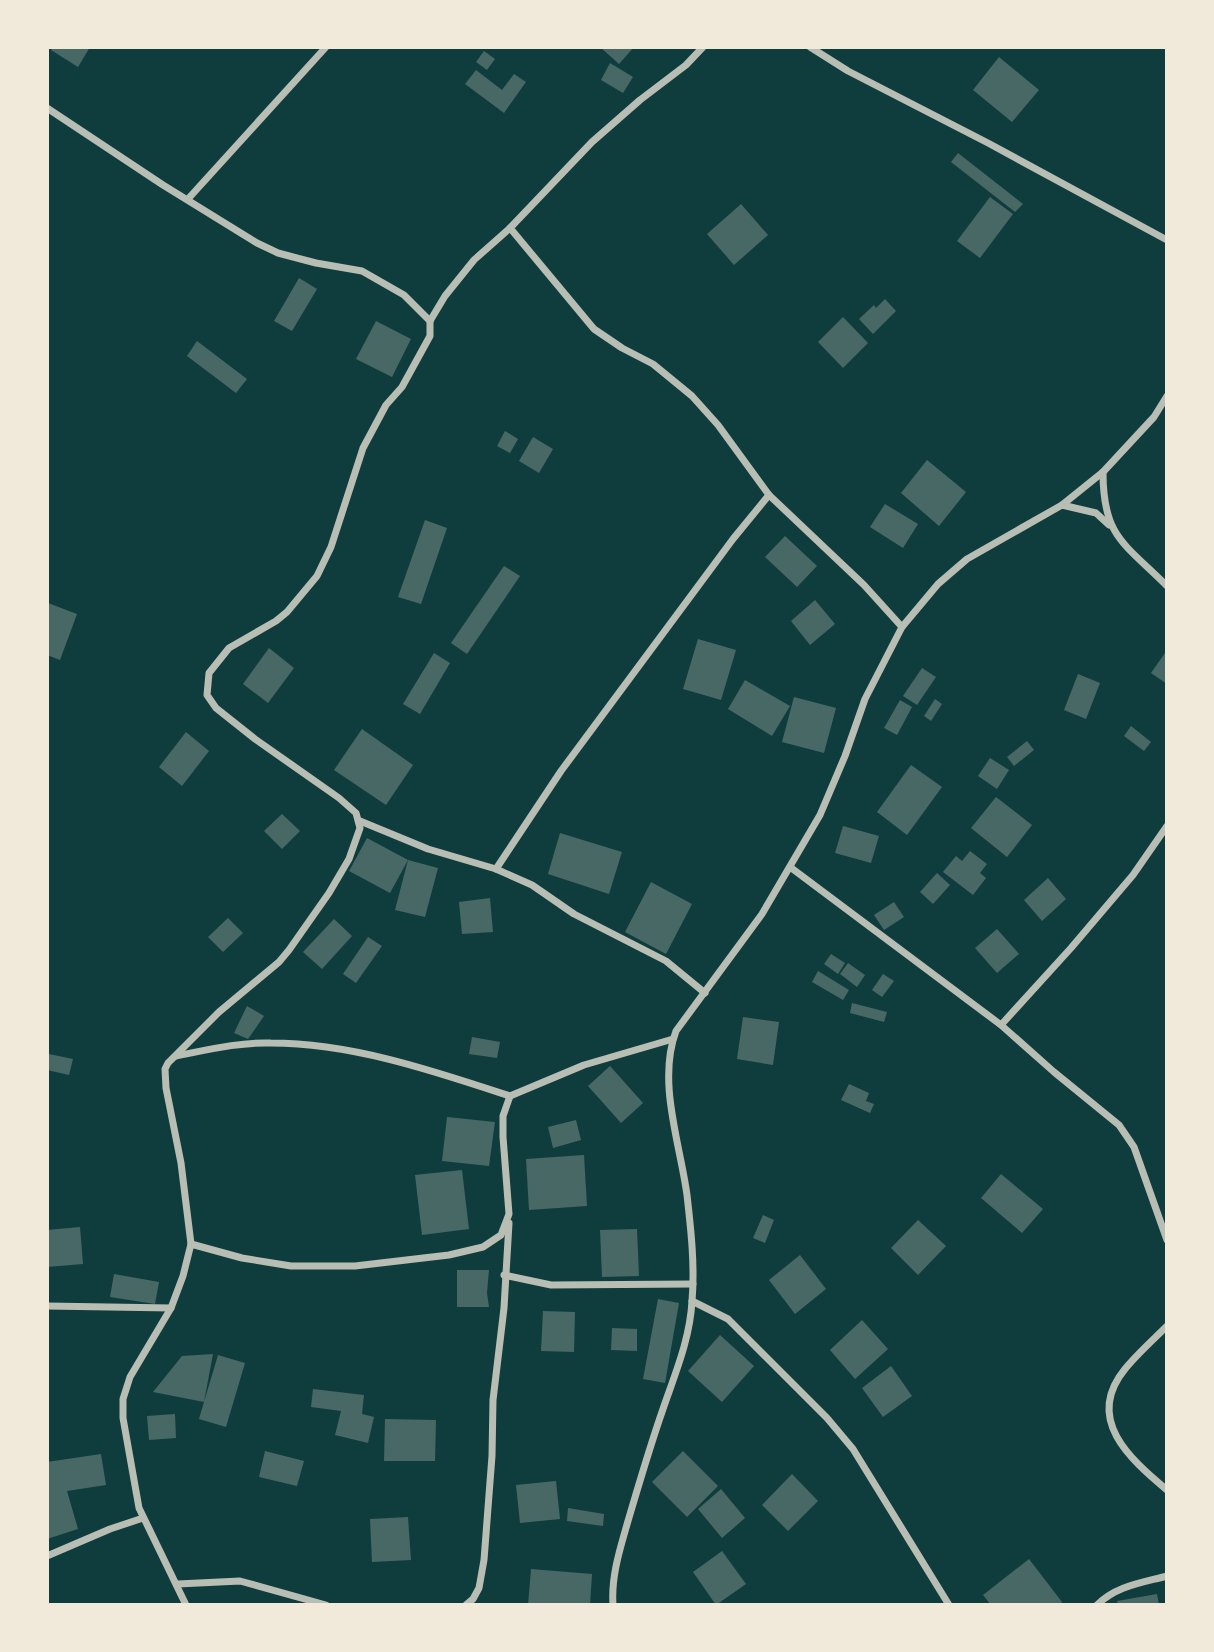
<svg xmlns="http://www.w3.org/2000/svg" width="1214" height="1652" font-family="Arial,sans-serif">
  <style>
    .building { fill: #486865 }
    .lines { fill: none; stroke-linecap: round; stroke-linejoin: round }
    .minor { stroke: #b8beb3; stroke-width: 7 }
  </style>
  <rect width="100%" height="100%" fill="#0f3d3e"/>
  <g class="building">
    <polygon points="53,47 90,47 78,67 51,50"/>
    <polygon points="600,47 634,47 619,64"/>
    <polygon points="484,51 495,59 487,70 476,62"/>
    <polygon points="999,57 1039,90 1012,122 973,90"/>
    <polygon points="610,63 633,77 623,93 601,80"/>
    <polygon points="476,70 502,90 514,74 526,82 504,113 465,84"/>
    <polygon points="958,153 1023,204 1015,212 951,162"/>
    <polygon points="990,197 1013,214 980,258 957,241"/>
    <polygon points="741,204 768,235 734,265 707,234"/>
    <polygon points="299,278 317,289 292,331 274,321"/>
    <polygon points="885,299 896,311 873,334 859,319 874,305 876,308"/>
    <polygon points="843,317 868,343 843,368 818,342"/>
    <polygon points="376,321 411,339 392,377 356,359"/>
    <polygon points="197,341 247,379 236,393 187,356"/>
    <polygon points="505,431 518,439 510,453 497,446"/>
    <polygon points="533,437 553,449 539,473 519,461"/>
    <polygon points="927,460 966,492 939,526 901,493"/>
    <polygon points="885,504 918,524 903,548 870,527"/>
    <polygon points="425,520 447,528 421,604 398,597"/>
    <polygon points="785,536 817,566 797,587 765,557"/>
    <polygon points="504,566 520,576 467,654 451,643"/>
    <polygon points="815,600 835,624 810,645 791,621"/>
    <polygon points="48,603 77,614 60,660 47,655"/>
    <polygon points="698,639 736,650 721,700 683,689"/>
    <polygon points="269,648 294,668 268,703 243,684"/>
    <polygon points="1167,650 1167,684 1151,673"/>
    <polygon points="434,653 450,663 420,714 403,704"/>
    <polygon points="922,668 936,677 917,705 903,696"/>
    <polygon points="1078,674 1100,683 1086,719 1064,710"/>
    <polygon points="745,680 790,706 772,736 728,709"/>
    <polygon points="794,697 836,708 824,753 782,742"/>
    <polygon points="935,699 942,704 931,721 924,716"/>
    <polygon points="900,700 912,707 897,735 884,728"/>
    <polygon points="1131,726 1151,742 1144,751 1124,736"/>
    <polygon points="362,729 413,765 386,805 334,770"/>
    <polygon points="186,732 209,751 182,786 159,767"/>
    <polygon points="1027,741 1034,750 1014,766 1007,757"/>
    <polygon points="990,758 1009,770 997,789 978,776"/>
    <polygon points="911,765 942,787 907,835 877,812"/>
    <polygon points="996,797 1032,825 1007,857 971,828"/>
    <polygon points="282,814 300,831 282,849 264,831"/>
    <polygon points="843,826 879,836 871,863 835,853"/>
    <polygon points="560,833 622,852 609,894 548,874"/>
    <polygon points="367,838 408,860 390,893 349,871"/>
    <polygon points="970,851 987,864 980,873 986,878 973,895 943,872 956,856 962,861"/>
    <polygon points="408,860 438,868 425,917 395,910"/>
    <polygon points="937,873 950,885 933,904 920,892"/>
    <polygon points="1048,878 1066,899 1042,921 1024,900"/>
    <polygon points="651,882 692,904 666,954 625,932"/>
    <polygon points="490,898 493,932 462,934 459,902"/>
    <polygon points="894,902 904,917 884,930 874,915"/>
    <polygon points="228,918 243,933 223,952 208,937"/>
    <polygon points="334,919 352,936 322,969 303,952"/>
    <polygon points="997,929 1019,954 997,973 975,948"/>
    <polygon points="368,937 382,946 356,983 343,974"/>
    <polygon points="831,954 845,963 838,974 824,964"/>
    <polygon points="848,963 865,975 857,987 840,974"/>
    <polygon points="818,971 849,990 843,1000 812,982"/>
    <polygon points="883,974 894,981 882,997 872,990"/>
    <polygon points="852,1003 887,1012 884,1022 850,1013"/>
    <polygon points="247,1006 264,1016 248,1039 234,1033"/>
    <polygon points="743,1017 779,1022 773,1065 737,1059"/>
    <polygon points="472,1037 500,1042 497,1058 469,1054"/>
    <polygon points="49,1054 73,1059 69,1075 47,1070"/>
    <polygon points="610,1066 643,1103 621,1123 588,1086"/>
    <polygon points="849,1084 869,1093 866,1101 874,1104 870,1113 841,1100"/>
    <polygon points="447,1117 495,1122 489,1166 442,1161"/>
    <polygon points="576,1120 581,1140 553,1148 548,1127"/>
    <polygon points="584,1155 587,1206 529,1210 526,1159"/>
    <polygon points="462,1170 469,1229 422,1235 415,1175"/>
    <polygon points="1001,1174 1043,1209 1022,1233 981,1198"/>
    <polygon points="763,1215 774,1220 765,1243 753,1238"/>
    <polygon points="918,1220 946,1246 918,1275 891,1248"/>
    <polygon points="80,1227 83,1264 47,1267 47,1230"/>
    <polygon points="637,1229 639,1276 602,1277 600,1230"/>
    <polygon points="800,1255 826,1289 795,1314 769,1280"/>
    <polygon points="457,1270 489,1270 487,1293 489,1307 457,1307"/>
    <polygon points="114,1274 159,1282 155,1304 110,1297"/>
    <polygon points="658,1299 679,1303 665,1383 643,1379"/>
    <polygon points="543,1311 575,1312 574,1352 541,1351"/>
    <polygon points="862,1320 888,1349 855,1379 830,1350"/>
    <polygon points="612,1328 637,1329 637,1351 611,1350"/>
    <polygon points="720,1335 754,1366 722,1402 688,1371"/>
    <polygon points="213,1354 204,1402 218,1355 245,1363 226,1427 199,1419 204,1402 153,1392 182,1356"/>
    <polygon points="891,1366 912,1396 883,1417 862,1388"/>
    <polygon points="313,1389 364,1395 362,1414 374,1417 368,1443 335,1435 341,1411 311,1407"/>
    <polygon points="175,1414 176,1438 149,1440 147,1416"/>
    <polygon points="385,1419 436,1420 435,1461 384,1461"/>
    <polygon points="265,1451 304,1461 297,1486 259,1477"/>
    <polygon points="683,1451 718,1486 687,1517 652,1482"/>
    <polygon points="101,1454 106,1485 67,1491 78,1529 47,1539 47,1462"/>
    <polygon points="792,1474 818,1501 788,1531 762,1505"/>
    <polygon points="556,1481 560,1519 520,1523 516,1485"/>
    <polygon points="721,1489 745,1518 722,1538 698,1509"/>
    <polygon points="568,1508 604,1514 603,1526 567,1521"/>
    <polygon points="408,1517 411,1560 372,1562 370,1519"/>
    <polygon points="722,1551 746,1584 716,1605 693,1572"/>
    <polygon points="1029,1559 1062,1602 1058,1605 991,1605 983,1595"/>
    <polygon points="531,1569 592,1574 590,1605 528,1605"/>
    <polygon points="1157,1594 1159,1605 1118,1605 1117,1601"/>
  </g>
  <g class="lines">
    <g class="minor">
      <polyline points="810,47 848,71 988,143 1167,240"/>
      <polyline points="47,108 163,185 257,243 278,253 316,263 362,271 404,295 430,321"/>
      <polyline points="188,199 326,47"/>
      <polyline points="510,228 594,329 622,348 653,364 692,396 718,425 769,495 864,585 902,627"/>
      <path d="M 1103,472 C 1103,537 1124,543 1167,586"/>
      <polyline points="1062,505 1096,513 1109,525"/>
      <polyline points="360,821 428,849 496,869 532,885 574,914 666,961 705,993"/>
      <polyline points="790,867 1001,1025 1054,1072 1119,1125 1134,1147 1167,1240"/>
      <polyline points="496,869 561,771 733,539 769,495"/>
      <polyline points="1001,1025 1071,948 1133,875 1167,826"/>
      <path d="M 176,1056 C 207,1050 239,1042 271,1043 C 352,1043 434,1071 510,1096"/>
      <polyline points="191,1244 242,1258 291,1266 355,1266 449,1255 483,1247 501,1235 509,1214 503,1137 503,1116 510,1096 584,1065 673,1039"/>
      <polyline points="504,1275 551,1285 693,1284"/>
      <polyline points="692,1301 728,1319 827,1418 853,1449 949,1605"/>
      <polyline points="47,1306 171,1308"/>
      <path d="M 1167,1326 C 1153,1340 1137,1354 1125,1369 C 1084,1419 1130,1459 1167,1490"/>
      <polyline points="47,1556 110,1529 143,1518"/>
      <polyline points="178,1584 240,1581 326,1605"/>
      <polyline points="186,1605 139,1508 123,1418 123,1399 130,1377 171,1308 183,1276 191,1244 181,1163 166,1088 165,1069 168,1063 219,1012 279,962 289,950 329,893 349,859 360,828 356,813 339,798 255,739 216,708 207,695 209,673 229,648 276,621 287,612 317,576 331,547 363,448 386,405 402,387 430,336 430,321 445,296 474,260 510,228 592,142 640,100 686,65 703,47"/>
      <polyline points="466,1605 473,1599 479,1588 484,1560 492,1456 493,1400 504,1308 509,1223"/>
      <path d="M 613,1605 C 611,1576 620,1549 628,1521 C 639,1484 650,1446 663,1409 C 675,1374 690,1339 692,1301 C 695,1266 691,1230 687,1195 C 680,1143 657,1082 676,1031 L 762,914 L 820,815 L 845,756 L 865,699 L 902,627 L 938,584 L 967,559 L 1062,505 L 1103,472 L 1154,417 L 1167,396"/>
      <path d="M 1097,1605 C 1116,1586 1141,1583 1167,1576"/>
    </g>
  </g>
  <rect width="1214" height="1652" fill="none" stroke="#f1e9da" stroke-width="98"/>
</svg>
